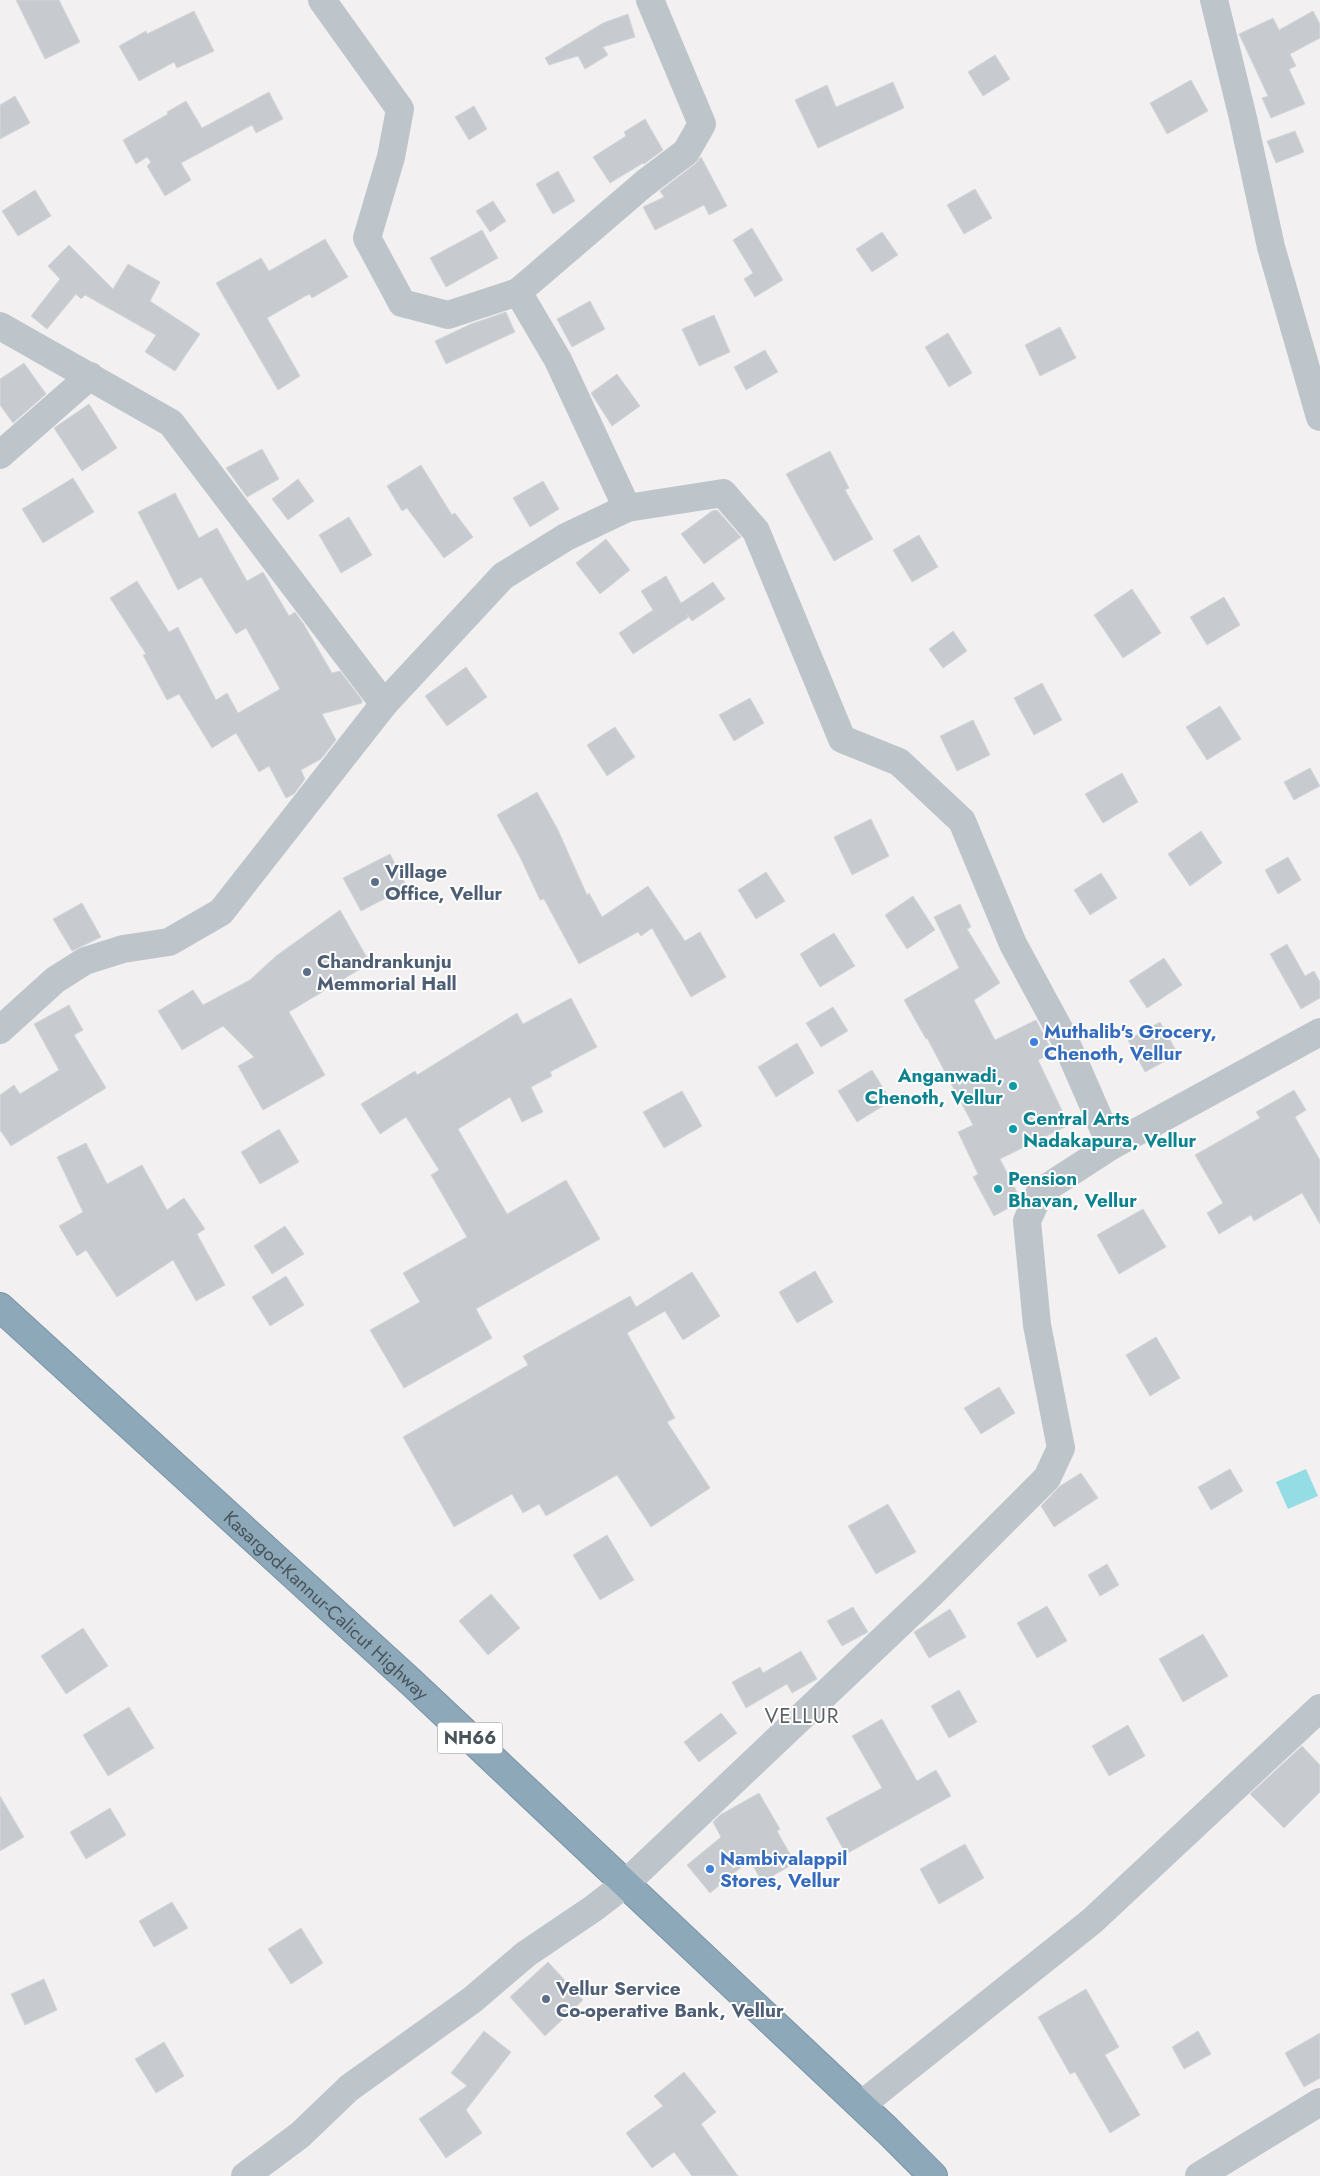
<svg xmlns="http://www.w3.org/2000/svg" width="1320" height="2176" font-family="Jost,sans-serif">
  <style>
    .water { fill: #94dde4 }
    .building { fill: #c7cbcf; stroke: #d4d7da }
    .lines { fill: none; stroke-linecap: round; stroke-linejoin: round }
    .highway-casing { stroke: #7793a5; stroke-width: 30 }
    .minor { stroke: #bdc5cb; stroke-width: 28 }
    .highway { stroke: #8ca8b9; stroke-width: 28 }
    .service-dot { fill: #5c6f8a; stroke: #fff; stroke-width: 2 }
    .shop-dot { fill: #3f7fe0; stroke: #fff; stroke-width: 2 }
    .culture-dot { fill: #0f9aa8; stroke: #fff; stroke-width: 2 }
    .labels { text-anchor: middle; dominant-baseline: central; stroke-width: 4; stroke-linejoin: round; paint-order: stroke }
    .shield { fill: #fff; stroke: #80888c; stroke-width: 1 }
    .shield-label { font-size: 18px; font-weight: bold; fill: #49555b }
    .service-label { font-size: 19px; font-weight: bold; fill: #4e5e75; stroke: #fff; text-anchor: start }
    .shop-label { font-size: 19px; font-weight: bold; fill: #366cbe; stroke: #fff; text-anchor: start }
    .culture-label { font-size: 19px; font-weight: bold; fill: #0d838f; stroke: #fff; text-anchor: start }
    .street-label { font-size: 19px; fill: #49555b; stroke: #fff }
    .quarter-label { font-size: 21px; letter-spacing: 1px; fill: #5d6164; stroke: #fff }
  </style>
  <rect width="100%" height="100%" fill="#f2f0f0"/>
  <polygon class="water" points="1306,1469 1318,1496 1288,1509 1276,1482"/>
  <g class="building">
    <polygon points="16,0 59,0 80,42 45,59"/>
    <polygon points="194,11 214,51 177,68 174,62 139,81 119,46 146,31 147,34"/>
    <polygon points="1313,11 1320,24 1320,38 1290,54 1296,66 1289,69 1305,104 1271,118 1262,98 1268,96 1239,34 1273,18 1279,30"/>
    <polygon points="628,14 635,37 603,47 608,55 585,69 578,56 549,65 545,58 603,23"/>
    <polygon points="995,55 1010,79 983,96 968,72"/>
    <polygon points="1191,80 1208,111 1167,134 1150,103"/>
    <polygon points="893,82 904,108 818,148 795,100 827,85 836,107"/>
    <polygon points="269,92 283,119 256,133 252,125 181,163 191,180 165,196 147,166 151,162 147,157 136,164 123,140 168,114 167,112 186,101 202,128"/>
    <polygon points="15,96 30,123 0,139 0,105"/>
    <polygon points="474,106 487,129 469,140 455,117"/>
    <polygon points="645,119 663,150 644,164 643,163 610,183 593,157 626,136 624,132"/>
    <polygon points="1295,131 1304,152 1276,163 1267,141"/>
    <polygon points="701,157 727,206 709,215 704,205 655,230 643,207 664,197 660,191 695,164"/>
    <polygon points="558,171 575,201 553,214 536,184"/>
    <polygon points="975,189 992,218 964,234 947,205"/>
    <polygon points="35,190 51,216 18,236 2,211"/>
    <polygon points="493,201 506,221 490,232 476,211"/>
    <polygon points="752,228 783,280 755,297 744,279 753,273 733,240"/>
    <polygon points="482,230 498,258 446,287 430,258"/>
    <polygon points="882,232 898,255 872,272 856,249"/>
    <polygon points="325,239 348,277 312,298 309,294 267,318 300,376 278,390 216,283 261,258 269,271"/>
    <polygon points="69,245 113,289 128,264 160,282 150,301 200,334 175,371 145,352 156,335 85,295 81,299 76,294 47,329 31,316 60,279 48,266"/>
    <polygon points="590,301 605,329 572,347 557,319"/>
    <polygon points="506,312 515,332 446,364 435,341 471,324"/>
    <polygon points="714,315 730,352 699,366 682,329"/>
    <polygon points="1060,327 1076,358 1040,376 1025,345"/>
    <polygon points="948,333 972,373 949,387 925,347"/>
    <polygon points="765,350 778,372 746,390 734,367"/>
    <polygon points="24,363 46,394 13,423 0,405 0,379"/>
    <polygon points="617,374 640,406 612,426 591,393"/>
    <polygon points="89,404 117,448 82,471 54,428"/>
    <polygon points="262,449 279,479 247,497 226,468"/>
    <polygon points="830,451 849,488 845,490 873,539 834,561 786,474"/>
    <polygon points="421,465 452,515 455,513 473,537 444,558 407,508 402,511 387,486"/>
    <polygon points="73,478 94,512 43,543 22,509"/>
    <polygon points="298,479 314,501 288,520 272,499"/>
    <polygon points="543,481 559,509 530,527 513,498"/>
    <polygon points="175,493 199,538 217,528 247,581 263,572 289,616 295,612 303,623 332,673 340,671 362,700 362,703 322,714 336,740 321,759 301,770 305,779 294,794 286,798 269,766 259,772 236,733 212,748 179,694 167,700 143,655 146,654 110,598 137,581 169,632 178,627 216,700 227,693 238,713 280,689 246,628 236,634 201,577 178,590 138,512"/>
    <polygon points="717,510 741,537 704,564 681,534 712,511"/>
    <polygon points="349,517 372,555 341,573 319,535"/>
    <polygon points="919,535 938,567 912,582 893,550"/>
    <polygon points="606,539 630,570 600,594 576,563"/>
    <polygon points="666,576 681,603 713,582 725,599 692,621 687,614 689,617 633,654 619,633 653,610 641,591"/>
    <polygon points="1132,589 1161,633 1123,658 1094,615"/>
    <polygon points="1224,597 1240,625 1207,645 1190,617"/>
    <polygon points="953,631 967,651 943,668 929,649"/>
    <polygon points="466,667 487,697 447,726 425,696"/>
    <polygon points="1042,683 1062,720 1034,735 1014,698"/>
    <polygon points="750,698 764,723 734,741 719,715"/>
    <polygon points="1220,706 1241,739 1207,760 1186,727"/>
    <polygon points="973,720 990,755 957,771 940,736"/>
    <polygon points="615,727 635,757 607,776 587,745"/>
    <polygon points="1310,768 1320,786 1294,800 1284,782"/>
    <polygon points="1122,773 1138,802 1103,823 1085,794"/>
    <polygon points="537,792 558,830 587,895 589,893 602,917 648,886 685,941 700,932 726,977 691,997 652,928 641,936 638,932 579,964 544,899 540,900 520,857 497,815"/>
    <polygon points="871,819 889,856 852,875 834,837"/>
    <polygon points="1201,831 1222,863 1190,886 1168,854"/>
    <polygon points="390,854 407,887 361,911 343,878"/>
    <polygon points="1288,857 1301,880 1278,894 1265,870"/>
    <polygon points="766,872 785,901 756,919 738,890"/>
    <polygon points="1101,873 1117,898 1090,915 1074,890"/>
    <polygon points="913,896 935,930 907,949 885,915"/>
    <polygon points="82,903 101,937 72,951 53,919"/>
    <polygon points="960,904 971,927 967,929 1000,983 974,1000 995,1040 1036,1020 1053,1053 1038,1060 1069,1125 1000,1159 1020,1198 1018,1203 994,1216 973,1177 978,1174 958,1132 973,1125 927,1038 926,1039 904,1000 959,968 934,917"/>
    <polygon points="340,910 370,963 289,1012 325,1075 263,1110 238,1066 254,1057 223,1026 182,1050 158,1011 193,990 203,1005 250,980 276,956"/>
    <polygon points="834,933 855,966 820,987 800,954"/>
    <polygon points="1287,944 1305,976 1314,971 1320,982 1320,998 1301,1009 1270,954"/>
    <polygon points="1164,958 1182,985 1147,1008 1129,981"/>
    <polygon points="571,998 597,1047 550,1072 552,1076 531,1087 543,1112 522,1122 510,1097 458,1129 507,1214 566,1180 600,1239 476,1309 492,1338 404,1388 370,1330 420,1302 403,1273 467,1237 431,1175 439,1170 406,1117 380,1134 361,1104 415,1071 417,1075 517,1013 523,1024"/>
    <polygon points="69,1005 83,1030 74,1035 106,1088 11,1146 0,1130 0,1095 14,1085 20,1094 59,1070 34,1024"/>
    <polygon points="833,1007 848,1031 821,1047 806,1023"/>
    <polygon points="1160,1022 1178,1054 1145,1072 1128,1040"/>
    <polygon points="797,1043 814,1073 776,1097 758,1067"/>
    <polygon points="872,1070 891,1101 857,1122 838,1091"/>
    <polygon points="1294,1090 1306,1110 1295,1117 1320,1160 1320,1224 1302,1193 1254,1221 1251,1215 1219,1234 1207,1213 1223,1203 1195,1155 1260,1118 1256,1112"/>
    <polygon points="682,1091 702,1126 664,1148 643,1112"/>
    <polygon points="279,1129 299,1162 260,1184 241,1152"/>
    <polygon points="86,1143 107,1184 142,1165 167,1210 184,1198 205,1229 197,1234 225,1285 196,1301 173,1260 117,1297 86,1250 77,1256 59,1226 83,1212 57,1157"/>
    <polygon points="1143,1209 1166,1247 1119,1274 1097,1235"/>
    <polygon points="285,1226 304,1254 272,1274 254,1246"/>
    <polygon points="815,1271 833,1302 797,1323 779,1292"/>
    <polygon points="692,1272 720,1316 683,1340 665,1311 627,1333 675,1418 667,1422 710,1488 651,1527 617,1475 546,1516 539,1504 523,1513 512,1494 454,1527 403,1437 528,1365 523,1356 630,1296 636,1307"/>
    <polygon points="286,1276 304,1305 270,1326 252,1297"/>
    <polygon points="1156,1337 1180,1378 1150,1396 1126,1355"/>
    <polygon points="999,1387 1015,1413 981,1434 964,1408"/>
    <polygon points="1230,1469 1243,1491 1211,1510 1198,1487"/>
    <polygon points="1081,1473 1098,1498 1054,1527 1041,1506 1060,1486"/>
    <polygon points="888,1504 916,1552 876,1574 848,1526"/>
    <polygon points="607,1535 634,1580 600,1600 573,1555"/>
    <polygon points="1107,1564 1119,1585 1100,1596 1088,1575"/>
    <polygon points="491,1594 520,1628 488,1655 459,1621"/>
    <polygon points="1047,1606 1067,1641 1037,1658 1017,1623"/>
    <polygon points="853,1607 868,1632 842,1646 827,1621"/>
    <polygon points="950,1609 966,1637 929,1658 914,1632"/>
    <polygon points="83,1628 108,1666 66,1694 41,1656"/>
    <polygon points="1203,1634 1228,1676 1183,1702 1159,1659"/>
    <polygon points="801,1651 817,1679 792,1693 787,1684 746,1708 732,1682 760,1667 763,1673"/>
    <polygon points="959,1690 977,1722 949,1738 931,1706"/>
    <polygon points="129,1707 154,1748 108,1776 83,1735"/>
    <polygon points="721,1713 737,1733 699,1762 684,1742"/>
    <polygon points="882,1719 917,1781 936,1770 951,1796 846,1854 826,1818 882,1788 852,1736"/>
    <polygon points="1128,1725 1145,1756 1109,1776 1092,1746"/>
    <polygon points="1302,1746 1320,1765 1320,1792 1284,1828 1250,1794"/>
    <polygon points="759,1793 780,1829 777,1831 795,1863 762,1882 750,1860 710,1893 687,1865 721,1837 713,1822 720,1815"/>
    <polygon points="0,1796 24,1837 0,1851"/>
    <polygon points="110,1808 126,1835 86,1859 70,1832"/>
    <polygon points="965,1844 984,1878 939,1904 920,1869"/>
    <polygon points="172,1902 188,1928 154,1947 139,1921"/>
    <polygon points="301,1928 323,1963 291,1984 268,1949"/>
    <polygon points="548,1962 583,2000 545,2036 510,1997"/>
    <polygon points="44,1979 57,2010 25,2025 11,1994"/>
    <polygon points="1086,1989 1119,2047 1105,2055 1140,2115 1110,2133 1075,2072 1070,2074 1038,2017"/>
    <polygon points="484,2031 511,2052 466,2110 482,2133 446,2158 419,2119 467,2086 451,2073"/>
    <polygon points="1198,2031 1211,2054 1184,2069 1172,2047"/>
    <polygon points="1320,2033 1320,2078 1304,2087 1285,2053"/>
    <polygon points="164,2042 184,2076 156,2093 135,2059"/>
    <polygon points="684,2072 716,2112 701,2124 738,2176 692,2176 674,2152 652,2168 626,2133 663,2106 654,2096"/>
  </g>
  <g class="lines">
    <g class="highway-casing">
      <g id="highway">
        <path id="s1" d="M 0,1307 L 411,1682 L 887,2130 L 933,2176"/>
      </g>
    </g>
    <g class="minor">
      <polyline points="322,0 400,109 391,157 367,238 402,303 448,315 518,292 558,360 627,508"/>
      <polyline points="1214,0 1243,118 1271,247 1320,417"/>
      <polyline points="518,292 645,183 686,152 702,124 650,0"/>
      <polyline points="0,326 171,423 384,704"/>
      <polyline points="0,455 90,376"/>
      <polyline points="0,1030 55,980 85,961 123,949 169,942 221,912 384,704 503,576 566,537 627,508 723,493 756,531 842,739 899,762 962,821 1013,944 1064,1038 1111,1146"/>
      <polyline points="861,2105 1092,1921 1320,1708"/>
      <polyline points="245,2176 300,2135 349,2088 472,2000 526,1954 594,1908 625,1884 932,1593 1047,1478 1061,1448 1037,1325 1027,1221 1040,1192 1111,1146 1320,1032"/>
      <polyline points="1199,2176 1320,2102"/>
    </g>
    <use href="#highway" class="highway"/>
  </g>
  <g class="service-dot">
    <circle cx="375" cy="882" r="5"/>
    <circle cx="307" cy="972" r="5"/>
    <circle cx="546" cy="1999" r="5"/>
  </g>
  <g class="shop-dot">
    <circle cx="1034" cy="1042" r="5"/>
    <circle cx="710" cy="1869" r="5"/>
  </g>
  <g class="culture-dot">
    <circle cx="1013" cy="1086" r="5"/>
    <circle cx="1013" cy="1129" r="5"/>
    <circle cx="998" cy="1189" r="5"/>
  </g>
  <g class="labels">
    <rect class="shield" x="437.5" y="1722.5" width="65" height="31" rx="4"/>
    <g class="shield-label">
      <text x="470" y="1738">NH66</text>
    </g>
    <g class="service-label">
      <text x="385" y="871">Village<tspan x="385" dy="22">Office, Vellur</tspan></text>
      <text x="317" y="961">Chandrankunju<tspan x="317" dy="22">Memmorial Hall</tspan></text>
      <text x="556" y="1988">Vellur Service<tspan x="556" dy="22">Co-operative Bank, Vellur</tspan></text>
    </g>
    <g class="shop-label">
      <text x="1044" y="1031">Muthalib's Grocery,<tspan x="1044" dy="22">Chenoth, Vellur</tspan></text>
      <text x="720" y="1858">Nambivalappil<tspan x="720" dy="22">Stores, Vellur</tspan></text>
    </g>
    <g class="culture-label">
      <text x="1003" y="1075" text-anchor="end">Anganwadi,<tspan x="1003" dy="22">Chenoth, Vellur</tspan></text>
      <text x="1023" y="1118">Central Arts<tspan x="1023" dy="22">Nadakapura, Vellur</tspan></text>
      <text x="1008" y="1178">Pension<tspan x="1008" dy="22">Bhavan, Vellur</tspan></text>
    </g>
    <g class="street-label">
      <text stroke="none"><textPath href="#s1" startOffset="442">Kasargod-Kannur-Calicut Highway</textPath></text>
    </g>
    <g class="quarter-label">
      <text x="802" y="1716">VELLUR</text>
    </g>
  </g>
</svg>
